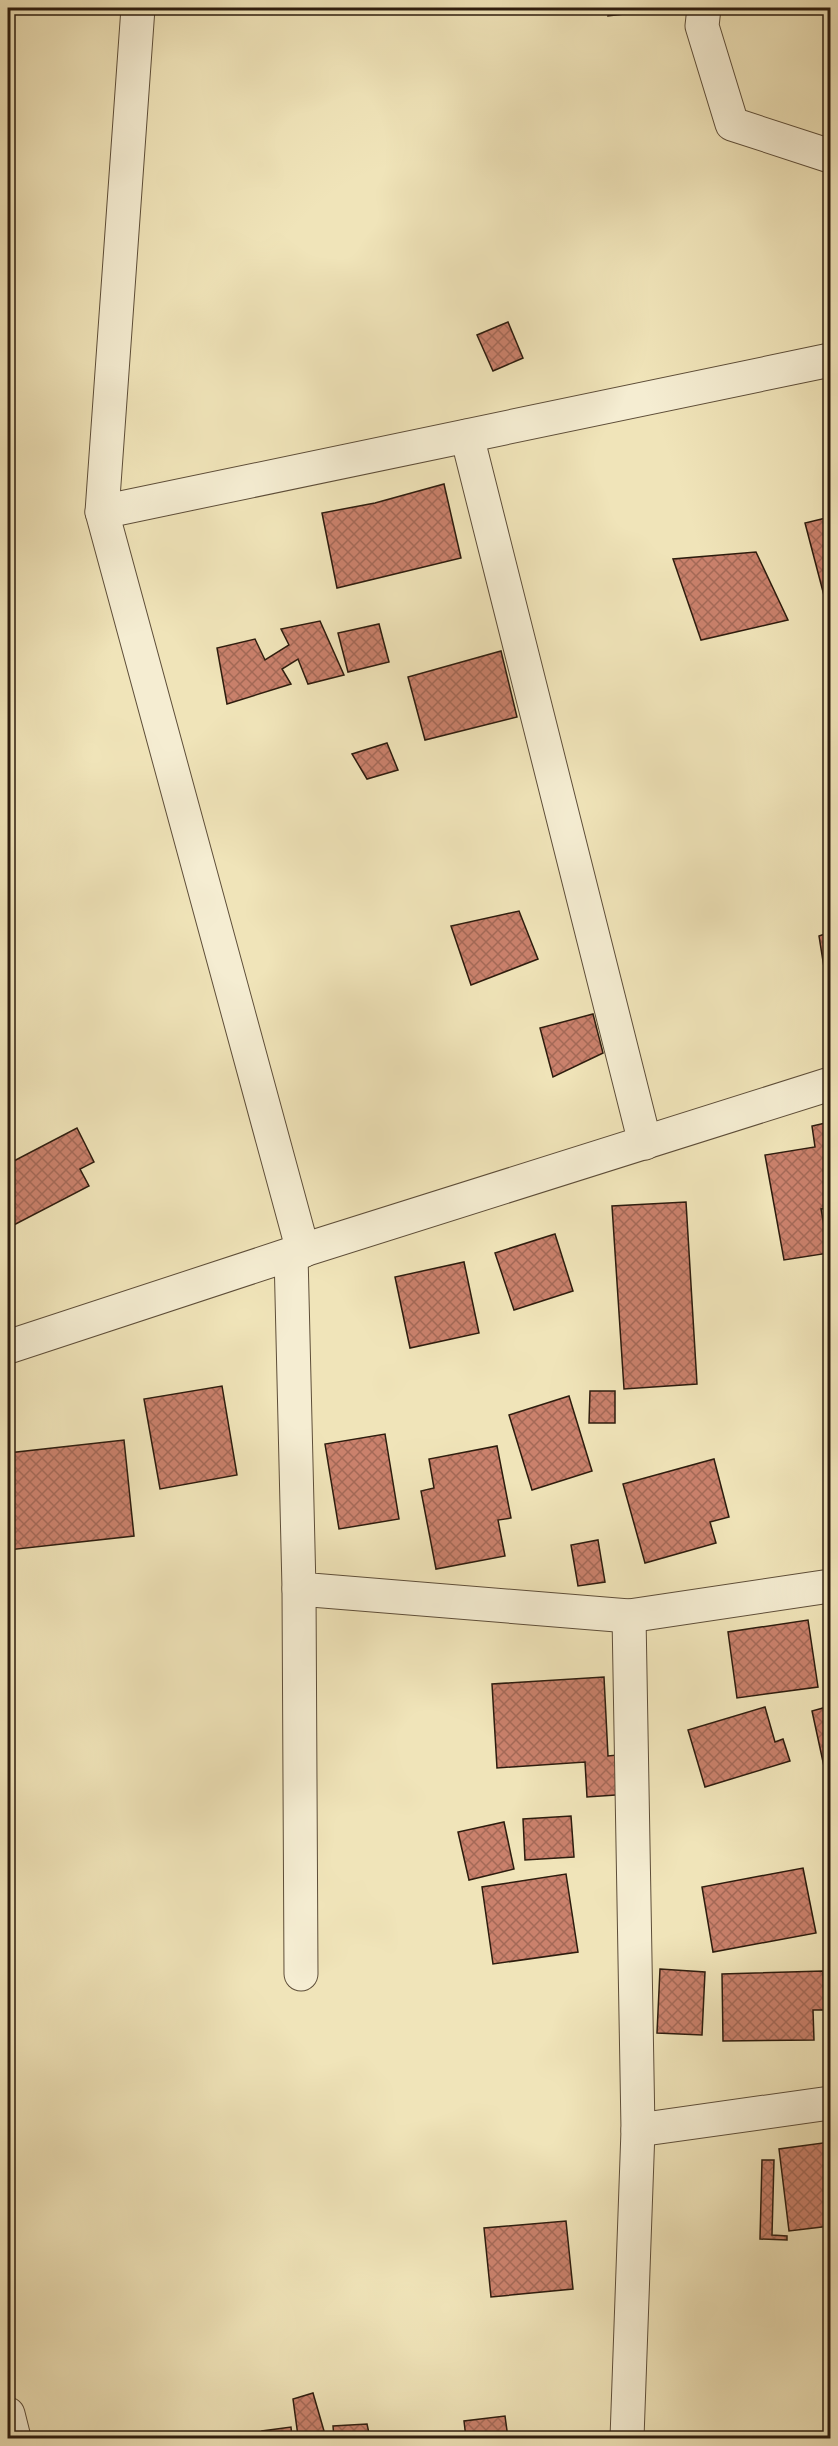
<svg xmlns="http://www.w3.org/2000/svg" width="838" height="2446" font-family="'IM FELL Double Pica',serif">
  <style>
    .building { fill: url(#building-cross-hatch); stroke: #2d1c0e; stroke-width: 1.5 }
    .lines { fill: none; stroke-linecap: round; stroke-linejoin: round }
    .minor-casing { stroke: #5e4e39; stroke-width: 35 }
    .minor { stroke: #f5edd2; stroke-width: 33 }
  </style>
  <defs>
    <pattern id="building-cross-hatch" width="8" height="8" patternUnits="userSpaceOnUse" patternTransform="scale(1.5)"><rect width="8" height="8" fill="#ca816c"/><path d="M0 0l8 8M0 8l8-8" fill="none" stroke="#a46957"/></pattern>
  </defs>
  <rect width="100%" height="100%" fill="#f0e4b9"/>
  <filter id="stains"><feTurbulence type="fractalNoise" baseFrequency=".00333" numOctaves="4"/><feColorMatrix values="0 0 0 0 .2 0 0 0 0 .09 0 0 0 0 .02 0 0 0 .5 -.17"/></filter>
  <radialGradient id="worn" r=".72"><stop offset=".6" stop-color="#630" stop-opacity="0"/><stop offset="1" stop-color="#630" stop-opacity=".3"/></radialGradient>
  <g class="building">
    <polygon points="609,8 676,8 608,16"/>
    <polygon points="508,322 523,358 493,371 477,335"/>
    <polygon points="444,484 461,558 337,588 322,513 375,503"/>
    <polygon points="830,517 830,606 827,607 805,523"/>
    <polygon points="756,552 788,620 701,640 673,559"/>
    <polygon points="320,621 344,675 308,684 298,659 282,669 291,684 227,704 217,648 255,639 265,660 289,645 281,629"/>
    <polygon points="379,624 389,662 348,672 338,633"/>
    <polygon points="501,651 517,717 425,740 408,677"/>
    <polygon points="387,743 398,770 367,779 352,754"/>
    <polygon points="519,911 538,959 471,985 451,926"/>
    <polygon points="830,932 830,1005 819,936"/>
    <polygon points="593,1014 603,1053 553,1077 540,1028"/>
    <polygon points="830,1122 830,1208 821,1209 829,1253 784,1260 765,1155 815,1147 812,1126"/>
    <polygon points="77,1128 94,1162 80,1169 89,1186 8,1228 8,1164"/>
    <polygon points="686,1202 697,1384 624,1389 612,1206"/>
    <polygon points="555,1234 573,1291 514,1310 495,1253"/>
    <polygon points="464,1262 479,1333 410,1348 395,1277"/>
    <polygon points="222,1386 237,1475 160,1489 144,1399"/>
    <polygon points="590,1391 615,1391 615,1423 589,1423"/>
    <polygon points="569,1396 592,1471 532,1490 509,1415"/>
    <polygon points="385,1434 399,1519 339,1529 325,1444"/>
    <polygon points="124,1440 134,1536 8,1550 8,1453"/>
    <polygon points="497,1446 511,1518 498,1520 505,1556 436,1569 421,1491 434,1488 429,1459"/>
    <polygon points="714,1459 729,1517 710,1522 716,1543 645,1563 623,1484"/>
    <polygon points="598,1540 605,1582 578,1586 571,1545"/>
    <polygon points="808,1620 818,1687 737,1698 728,1632"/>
    <polygon points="604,1677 608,1756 627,1754 630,1794 587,1797 585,1762 497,1768 492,1684"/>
    <polygon points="830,1706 830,1785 828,1785 812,1711"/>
    <polygon points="765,1707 775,1742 783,1739 790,1761 705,1787 688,1730"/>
    <polygon points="571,1816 574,1857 525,1860 523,1819"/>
    <polygon points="504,1822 514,1869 469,1880 458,1832"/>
    <polygon points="803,1868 816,1933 713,1952 702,1887"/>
    <polygon points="566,1874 578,1952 493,1964 482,1887"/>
    <polygon points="660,1969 705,1972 702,2035 657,2033"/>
    <polygon points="823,1971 824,2010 813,2010 814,2040 723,2041 722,1974"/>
    <polygon points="830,2142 830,2226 789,2231 779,2149"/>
    <polygon points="762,2160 774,2160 772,2235 787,2236 787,2240 760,2239"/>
    <polygon points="566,2221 573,2289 491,2297 484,2228"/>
    <polygon points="313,2393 324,2431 298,2436 293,2399"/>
    <polygon points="505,2416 508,2438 466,2438 464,2421"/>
    <polygon points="367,2424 370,2438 334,2438 333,2426"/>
    <polygon points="291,2427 292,2438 263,2438 262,2431"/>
  </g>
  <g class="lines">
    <g class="minor-casing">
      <g id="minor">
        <polyline points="138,8 102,512 303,1251"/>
        <polyline points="704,8 702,26 732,124 830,156"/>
        <polyline points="467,436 645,1143"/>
        <polyline points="102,512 830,360"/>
        <polyline points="291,1254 299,1589 629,1616 830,1586"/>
        <polyline points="8,1347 291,1254 830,1084"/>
        <polyline points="299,1589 301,1974"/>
        <polyline points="638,2130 830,2103"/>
        <polyline points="8,2414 14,2438"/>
        <polyline points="627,2438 638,2130 629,1616"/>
      </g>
    </g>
    <use href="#minor" class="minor"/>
  </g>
  <rect width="838" height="2446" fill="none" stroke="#f0e4b9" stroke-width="30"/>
  <rect x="9" y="9" width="820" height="2428" fill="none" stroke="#2d1c0e" stroke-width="3"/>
  <rect x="15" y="15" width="808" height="2416" fill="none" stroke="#2d1c0e" stroke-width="1.5"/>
  <rect width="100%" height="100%" filter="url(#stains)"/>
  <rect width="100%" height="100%" fill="url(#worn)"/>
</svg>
